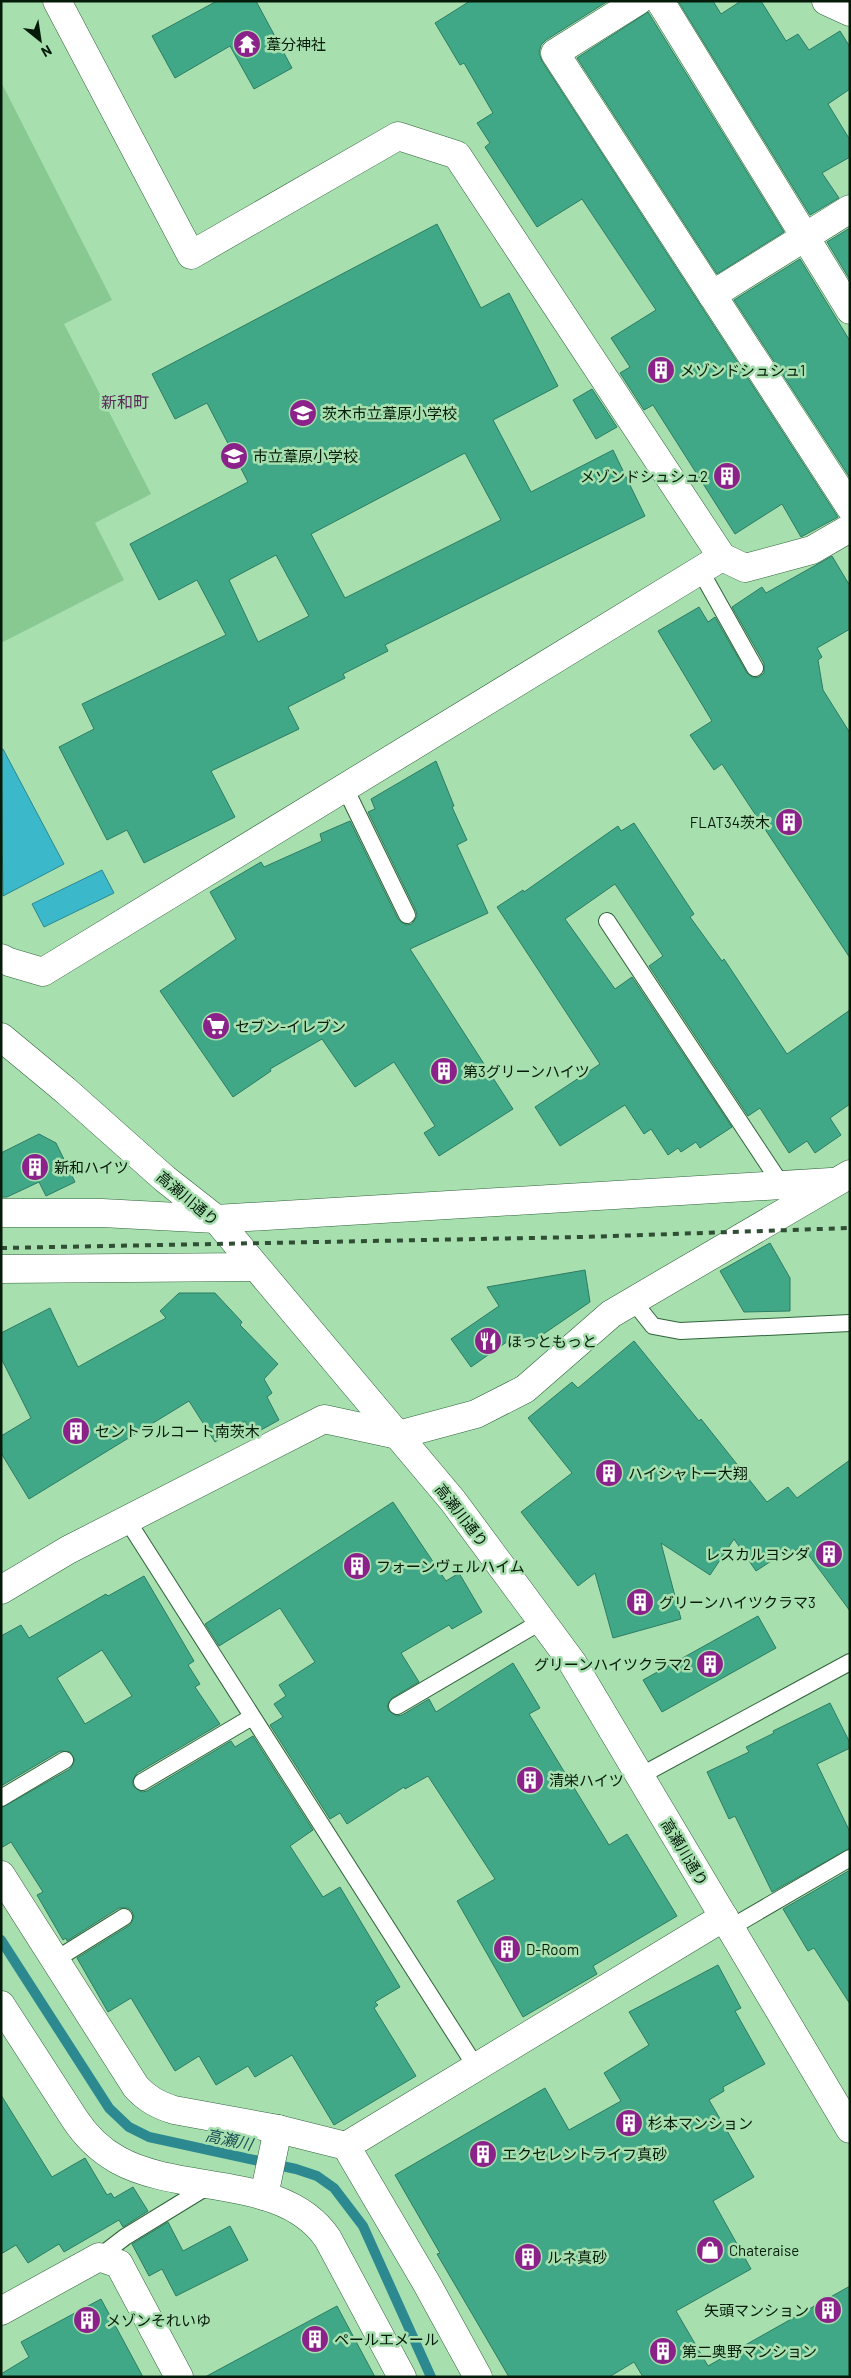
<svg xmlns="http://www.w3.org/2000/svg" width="851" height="2378" font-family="Barlow,'Noto Sans JP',sans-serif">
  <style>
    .green { fill: #87c991 }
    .water { fill: #3bb8c9; stroke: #2b898f }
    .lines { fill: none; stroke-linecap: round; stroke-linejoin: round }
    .stream { stroke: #2b898f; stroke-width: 10 }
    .building { fill: #41a887; stroke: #2c7d63; fill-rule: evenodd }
    .lane-casing { stroke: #30643a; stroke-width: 18 }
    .street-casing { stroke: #30643a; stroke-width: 29 }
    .secondary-casing { stroke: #30643a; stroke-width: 29 }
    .primary-casing { stroke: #30643a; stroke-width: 29 }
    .lane { stroke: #fff; stroke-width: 16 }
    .street { stroke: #fff; stroke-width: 28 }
    .secondary { stroke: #fff; stroke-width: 28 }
    .primary { stroke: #fff; stroke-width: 28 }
    .rail { stroke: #2f4e34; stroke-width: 4; stroke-dasharray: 6 6; stroke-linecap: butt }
    .labels { text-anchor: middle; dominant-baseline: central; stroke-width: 5; stroke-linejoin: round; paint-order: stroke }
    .poi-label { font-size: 15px; fill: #051b09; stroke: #a7dfaf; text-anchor: start }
    .street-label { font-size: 15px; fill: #051b09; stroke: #a7dfaf }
    .neighbourhood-label { font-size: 16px; fill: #5b295a; stroke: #a7dfaf }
    .water-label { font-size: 16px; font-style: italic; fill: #1a4f56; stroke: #a7dfaf }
  </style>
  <rect width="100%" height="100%" fill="#a7dfaf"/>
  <polygon class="green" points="1,82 112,300 64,324 151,494 95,523 124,580 1,643"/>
  <g class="water">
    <polygon points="3,749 64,864 3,896 1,750"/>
    <polygon points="102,870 114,893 44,927 32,904"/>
  </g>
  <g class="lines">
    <polyline class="stream" points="1,1940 109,2108 129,2127 149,2137 296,2169 317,2176 334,2188 363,2226 431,2377"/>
  </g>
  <g class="building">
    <polygon points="217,1 256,1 292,68 254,89 230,46 175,78 152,36"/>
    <polygon points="470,1 608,1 546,40 541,45 539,53 542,61 838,517 801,537 782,504 735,534 653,405 644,410 620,373 630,367 611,338 656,310 582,199 537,227 485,147 490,143 477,123 493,113 464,63 460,65 435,23"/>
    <polygon points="678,1 713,1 721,14 741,1 761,1 786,41 798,34 809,50 840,31 850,47 850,89 828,104 850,140 850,157 822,173 839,198 810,215"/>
    <polygon points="648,12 784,232 717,274 577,58"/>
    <path d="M 437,224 L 481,308 L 509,293 L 558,386 L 493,420 L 531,492 L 613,450 L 645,516 L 385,645 L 388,651 L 343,674 L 345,678 L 288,707 L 299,729 L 211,771 L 235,817 L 144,863 L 127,830 L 107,840 L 59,747 L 94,729 L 82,704 L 226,635 L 197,580 L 159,600 L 130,544 L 248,482 L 207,403 L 175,419 L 152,374 ZM 465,453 L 501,520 L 345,598 L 311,534 ZM 276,555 L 309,616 L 258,642 L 229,580 Z"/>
    <polygon points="850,228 850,280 827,242"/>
    <polygon points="800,259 850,341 850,478 734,300"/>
    <polygon points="592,389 617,427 596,439 573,400"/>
    <polygon points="832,556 850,586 850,629 817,648 822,657 818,660 823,690 850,733 850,958 722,764 714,770 690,735 712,721 658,631 699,607 708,622 715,617 747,673 754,678 759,677 764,673 764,663 732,607 762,587 766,593"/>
    <polygon points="436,761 454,806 452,807 467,840 457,845 488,913 410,949 513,1109 439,1156 424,1133 435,1126 394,1062 355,1087 322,1039 270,1069 271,1071 233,1097 160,991 236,939 210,892 261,862 264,867 322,841 320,834 350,821 398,919 406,925 412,924 417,916 416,911 368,812 375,809 371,799"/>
    <polygon points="634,823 694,914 690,917 722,961 724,959 787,1054 850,1010 850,1104 830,1118 841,1135 815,1153 807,1141 789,1153 760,1108 748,1116 649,966 663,956 615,884 565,919 615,989 632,977 732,1127 700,1148 696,1142 681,1152 678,1148 668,1155 651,1129 644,1134 625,1105 560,1146 535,1107 600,1064 497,907 523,890 524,892 618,826 621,831"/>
    <polygon points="39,1134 56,1143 75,1182 46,1196 39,1182 7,1197 1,1197 1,1153"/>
    <polygon points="770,1243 790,1278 790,1311 744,1312 720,1271"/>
    <polygon points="585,1270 590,1302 526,1346 518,1334 471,1367 451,1339 499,1306 487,1287"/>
    <polygon points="179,1293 215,1293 242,1322 240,1325 278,1364 264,1379 272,1393 267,1397 279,1420 252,1435 245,1421 215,1442 189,1401 29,1499 1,1453 1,1436 31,1418 1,1358 1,1333 50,1308 78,1367 166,1318 160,1311"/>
    <polygon points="634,1341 699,1421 701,1419 767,1502 788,1487 797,1498 850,1460 850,1611 802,1546 787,1556 785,1552 756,1571 734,1539 710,1575 661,1543 681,1619 613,1638 595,1573 578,1586 521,1512 572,1473 528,1418 572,1382 578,1388"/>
    <polygon points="393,1502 446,1581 459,1573 482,1612 452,1629 449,1625 401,1653 419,1682 392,1698 387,1706 389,1711 397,1716 402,1715 429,1699 436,1712 513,1663 540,1708 529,1714 609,1845 627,1834 677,1916 593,1966 597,1974 523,2017 457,1901 495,1879 428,1776 405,1789 404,1787 347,1824 340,1813 330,1819 270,1725 283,1717 274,1704 286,1696 279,1685 315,1662 280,1608 219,1646 205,1624"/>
    <path d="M 144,1576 L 194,1661 L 188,1665 L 200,1684 L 195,1687 L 220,1724 L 137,1773 L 132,1782 L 134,1787 L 142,1792 L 147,1791 L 231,1741 L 235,1747 L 253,1736 L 313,1830 L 290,1846 L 323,1897 L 340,1887 L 400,1987 L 375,2002 L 378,2005 L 374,2008 L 416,2076 L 334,2125 L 292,2055 L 255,2077 L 248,2066 L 216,2085 L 199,2056 L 175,2071 L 131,1998 L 108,2012 L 77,1958 L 130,1925 L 134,1917 L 132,1911 L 128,1908 L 119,1908 L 67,1941 L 66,1938 L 63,1940 L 37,1895 L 43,1892 L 11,1842 L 1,1848 L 1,1808 L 70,1769 L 75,1760 L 70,1752 L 60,1751 L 1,1786 L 1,1636 L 21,1625 L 29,1638 L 106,1594 L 108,1596 ZM 102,1650 L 132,1696 L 85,1724 L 57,1678 Z"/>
    <polygon points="758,1616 776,1648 662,1712 643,1680"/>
    <polygon points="830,1703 850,1743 850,1748 817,1764 850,1832 850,1848 772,1892 735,1816 729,1819 707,1772 749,1752 746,1747 774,1733 773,1731"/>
    <polygon points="850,1870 850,2004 814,1948 808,1951 783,1909"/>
    <polygon points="718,1965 741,2008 735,2011 765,2064 723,2087 724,2091 709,2100 754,2177 713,2201 751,2269 676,2311 708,2366 850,2286 850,2377 643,2377 634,2362 609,2377 509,2377 437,2254 440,2253 395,2175 545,2088 569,2130 621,2101 604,2073 649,2045 629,2012"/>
    <polygon points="1,2095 52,2177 85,2158 107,2195 111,2193 114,2198 133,2187 148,2211 123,2227 119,2220 64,2252 59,2244 28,2263 16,2245 1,2254"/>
    <polygon points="168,2222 183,2251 230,2226 248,2260 176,2296 162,2269 149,2276 132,2244"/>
    <polygon points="101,2299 143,2377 1,2377 1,2374 29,2357 21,2342"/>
    <polygon points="337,2306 375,2377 205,2377"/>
  </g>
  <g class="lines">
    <g class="lane-casing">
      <g id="lane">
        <polyline points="700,570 755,668"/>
        <polyline points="345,788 407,915"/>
        <polyline points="607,921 781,1184"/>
        <polyline points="633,1301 653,1326 680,1331 850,1323"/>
        <polyline points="127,1520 476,2067"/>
        <polyline points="397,1706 542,1621"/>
        <polyline points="640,1776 850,1662"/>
        <polyline points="142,1782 252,1717"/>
        <polyline points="1,1798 65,1760"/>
        <polyline points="730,1928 850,1858"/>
        <polyline points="55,1960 124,1917"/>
        <polyline points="99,2257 125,2237 210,2185"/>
      </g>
    </g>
    <g class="street-casing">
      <g id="street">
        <polyline points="57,1 191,255 398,136 457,155 722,557 745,568 812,550 850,528"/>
        <polyline points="638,1 555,53 850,507"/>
        <polyline points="660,1 850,310"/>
        <polyline points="712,295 850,209"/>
        <polyline points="1,958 9,962 43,972 722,557"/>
        <polyline points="1,1213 102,1213 216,1219 831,1182"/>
        <polyline points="1,1269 255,1267"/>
        <polyline points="1,1590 68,1550 324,1419 398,1435 476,1414 525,1389 611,1314 850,1174"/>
        <path d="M 1,1875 L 136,2087 C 147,2099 158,2105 174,2110 L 278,2129 L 346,2146 L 427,2284 L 478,2377"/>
        <path d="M 1,2005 L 74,2118 C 85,2135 100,2150 118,2160 C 181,2195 285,2174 328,2239 L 402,2377"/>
        <polyline points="346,2146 724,1917"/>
        <polyline points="264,2196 278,2129"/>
        <polyline points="1,2311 99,2257 119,2264 179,2377"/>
      </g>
    </g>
    <g class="secondary-casing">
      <polyline id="secondary" points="1,1037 65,1090 165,1179 216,1219 453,1501 572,1662 850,2129"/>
    </g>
    <g class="primary-casing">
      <polyline id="primary" points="826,1 850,12"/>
    </g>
    <use href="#lane" class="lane"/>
    <use href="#street" class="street"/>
    <use href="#secondary" class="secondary"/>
    <use href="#primary" class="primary"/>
    <polyline class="rail" points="1,1248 583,1237 850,1228"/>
  </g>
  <defs>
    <g id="temple-disc" transform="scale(1.4375)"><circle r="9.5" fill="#8a2289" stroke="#a7dfaf"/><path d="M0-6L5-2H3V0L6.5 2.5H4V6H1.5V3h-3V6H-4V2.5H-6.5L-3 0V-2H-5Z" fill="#fff"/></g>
    <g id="building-disc" transform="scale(1.4375)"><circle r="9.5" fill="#8a2289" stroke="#a7dfaf"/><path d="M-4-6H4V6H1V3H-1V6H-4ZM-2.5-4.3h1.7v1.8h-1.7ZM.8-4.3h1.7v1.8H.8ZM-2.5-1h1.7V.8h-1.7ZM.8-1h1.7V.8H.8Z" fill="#fff"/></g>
    <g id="school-disc" transform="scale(1.4375)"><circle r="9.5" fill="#8a2289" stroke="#a7dfaf"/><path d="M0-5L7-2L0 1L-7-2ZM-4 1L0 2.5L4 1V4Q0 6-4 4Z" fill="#fff"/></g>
    <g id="supermarket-disc" transform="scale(1.4375)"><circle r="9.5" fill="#8a2289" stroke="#a7dfaf"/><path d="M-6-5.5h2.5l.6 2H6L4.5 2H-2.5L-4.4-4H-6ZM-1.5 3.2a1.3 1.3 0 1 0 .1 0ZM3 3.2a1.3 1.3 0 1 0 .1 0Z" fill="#fff"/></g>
    <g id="restaurant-disc" transform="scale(1.4375)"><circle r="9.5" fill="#8a2289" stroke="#a7dfaf"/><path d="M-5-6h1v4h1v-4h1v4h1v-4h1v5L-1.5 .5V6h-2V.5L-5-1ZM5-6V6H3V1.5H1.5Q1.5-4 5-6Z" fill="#fff"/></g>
    <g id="shop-disc" transform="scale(1.4375)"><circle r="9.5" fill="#8a2289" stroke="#a7dfaf"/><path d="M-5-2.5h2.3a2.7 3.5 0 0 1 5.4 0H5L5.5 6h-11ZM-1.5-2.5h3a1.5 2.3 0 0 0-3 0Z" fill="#fff"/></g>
  </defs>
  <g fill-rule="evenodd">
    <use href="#temple-disc" x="247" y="44"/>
    <use href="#building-disc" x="661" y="370"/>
    <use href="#school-disc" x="303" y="413"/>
    <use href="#school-disc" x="234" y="456"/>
    <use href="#building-disc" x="727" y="476"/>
    <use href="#building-disc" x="789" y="822"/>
    <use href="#supermarket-disc" x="216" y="1026"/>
    <use href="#building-disc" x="444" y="1071"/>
    <use href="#building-disc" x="35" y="1167"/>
    <use href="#restaurant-disc" x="488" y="1341"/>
    <use href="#building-disc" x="76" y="1431"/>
    <use href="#building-disc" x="609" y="1473"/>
    <use href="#building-disc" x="829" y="1554"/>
    <use href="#building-disc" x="357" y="1566"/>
    <use href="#building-disc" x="640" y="1602"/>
    <use href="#building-disc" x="710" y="1664"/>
    <use href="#building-disc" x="530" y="1780"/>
    <use href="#building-disc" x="507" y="1949"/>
    <use href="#building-disc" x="629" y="2123"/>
    <use href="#building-disc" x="483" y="2154"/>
    <use href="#shop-disc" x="710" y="2250"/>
    <use href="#building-disc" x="528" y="2257"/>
    <use href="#building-disc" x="828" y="2310"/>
    <use href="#building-disc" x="87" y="2320"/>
    <use href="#building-disc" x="315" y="2339"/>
    <use href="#building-disc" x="663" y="2351"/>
  </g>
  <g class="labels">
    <g class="poi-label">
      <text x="266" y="44">葦分神社</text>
      <text x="680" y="370">メゾンドシュシュ1</text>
      <text x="322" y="413">茨木市立葦原小学校</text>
      <text x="253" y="456">市立葦原小学校</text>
      <text x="708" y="476" text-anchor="end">メゾンドシュシュ2</text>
      <text x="770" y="822" text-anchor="end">FLAT34茨木</text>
      <text x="235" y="1026">セブン-イレブン</text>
      <text x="463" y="1071">第3グリーンハイツ</text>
      <text x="54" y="1167">新和ハイツ</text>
      <text x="507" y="1341">ほっともっと</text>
      <text x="95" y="1431">セントラルコート南茨木</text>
      <text x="628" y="1473">ハイシャトー大翔</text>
      <text x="810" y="1554" text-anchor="end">レスカルヨシダ</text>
      <text x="376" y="1566">フォーンヴェルハイム</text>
      <text x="659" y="1602">グリーンハイツクラマ3</text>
      <text x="691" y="1664" text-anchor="end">グリーンハイツクラマ2</text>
      <text x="549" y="1780">清栄ハイツ</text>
      <text x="526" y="1949">D-Room</text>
      <text x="648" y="2123">杉本マンション</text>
      <text x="502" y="2154">エクセレントライフ真砂</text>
      <text x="729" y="2250">Chateraise</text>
      <text x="547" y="2257">ルネ真砂</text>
      <text x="809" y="2310" text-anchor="end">矢頭マンション</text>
      <text x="106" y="2320">メゾンそれいゆ</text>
      <text x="334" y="2339">ペールエメール</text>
      <text x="682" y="2351">第二奥野マンション</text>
    </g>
    <g class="street-label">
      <text transform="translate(188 1198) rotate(40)">高瀬川通り</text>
      <text transform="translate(462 1515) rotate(52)">高瀬川通り</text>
      <text transform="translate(685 1852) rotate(59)">高瀬川通り</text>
    </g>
    <g class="neighbourhood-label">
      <text x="125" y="401">新和町</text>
    </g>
    <g class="water-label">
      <text transform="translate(229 2139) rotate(12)">高瀬川</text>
    </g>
  </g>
  <rect width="851" height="2378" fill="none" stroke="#051b09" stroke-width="5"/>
  <g transform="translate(40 40) rotate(150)" stroke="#a7dfaf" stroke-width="4" paint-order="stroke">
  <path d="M0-4L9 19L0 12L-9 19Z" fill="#051b09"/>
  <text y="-8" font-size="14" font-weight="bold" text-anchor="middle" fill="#051b09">N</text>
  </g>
</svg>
